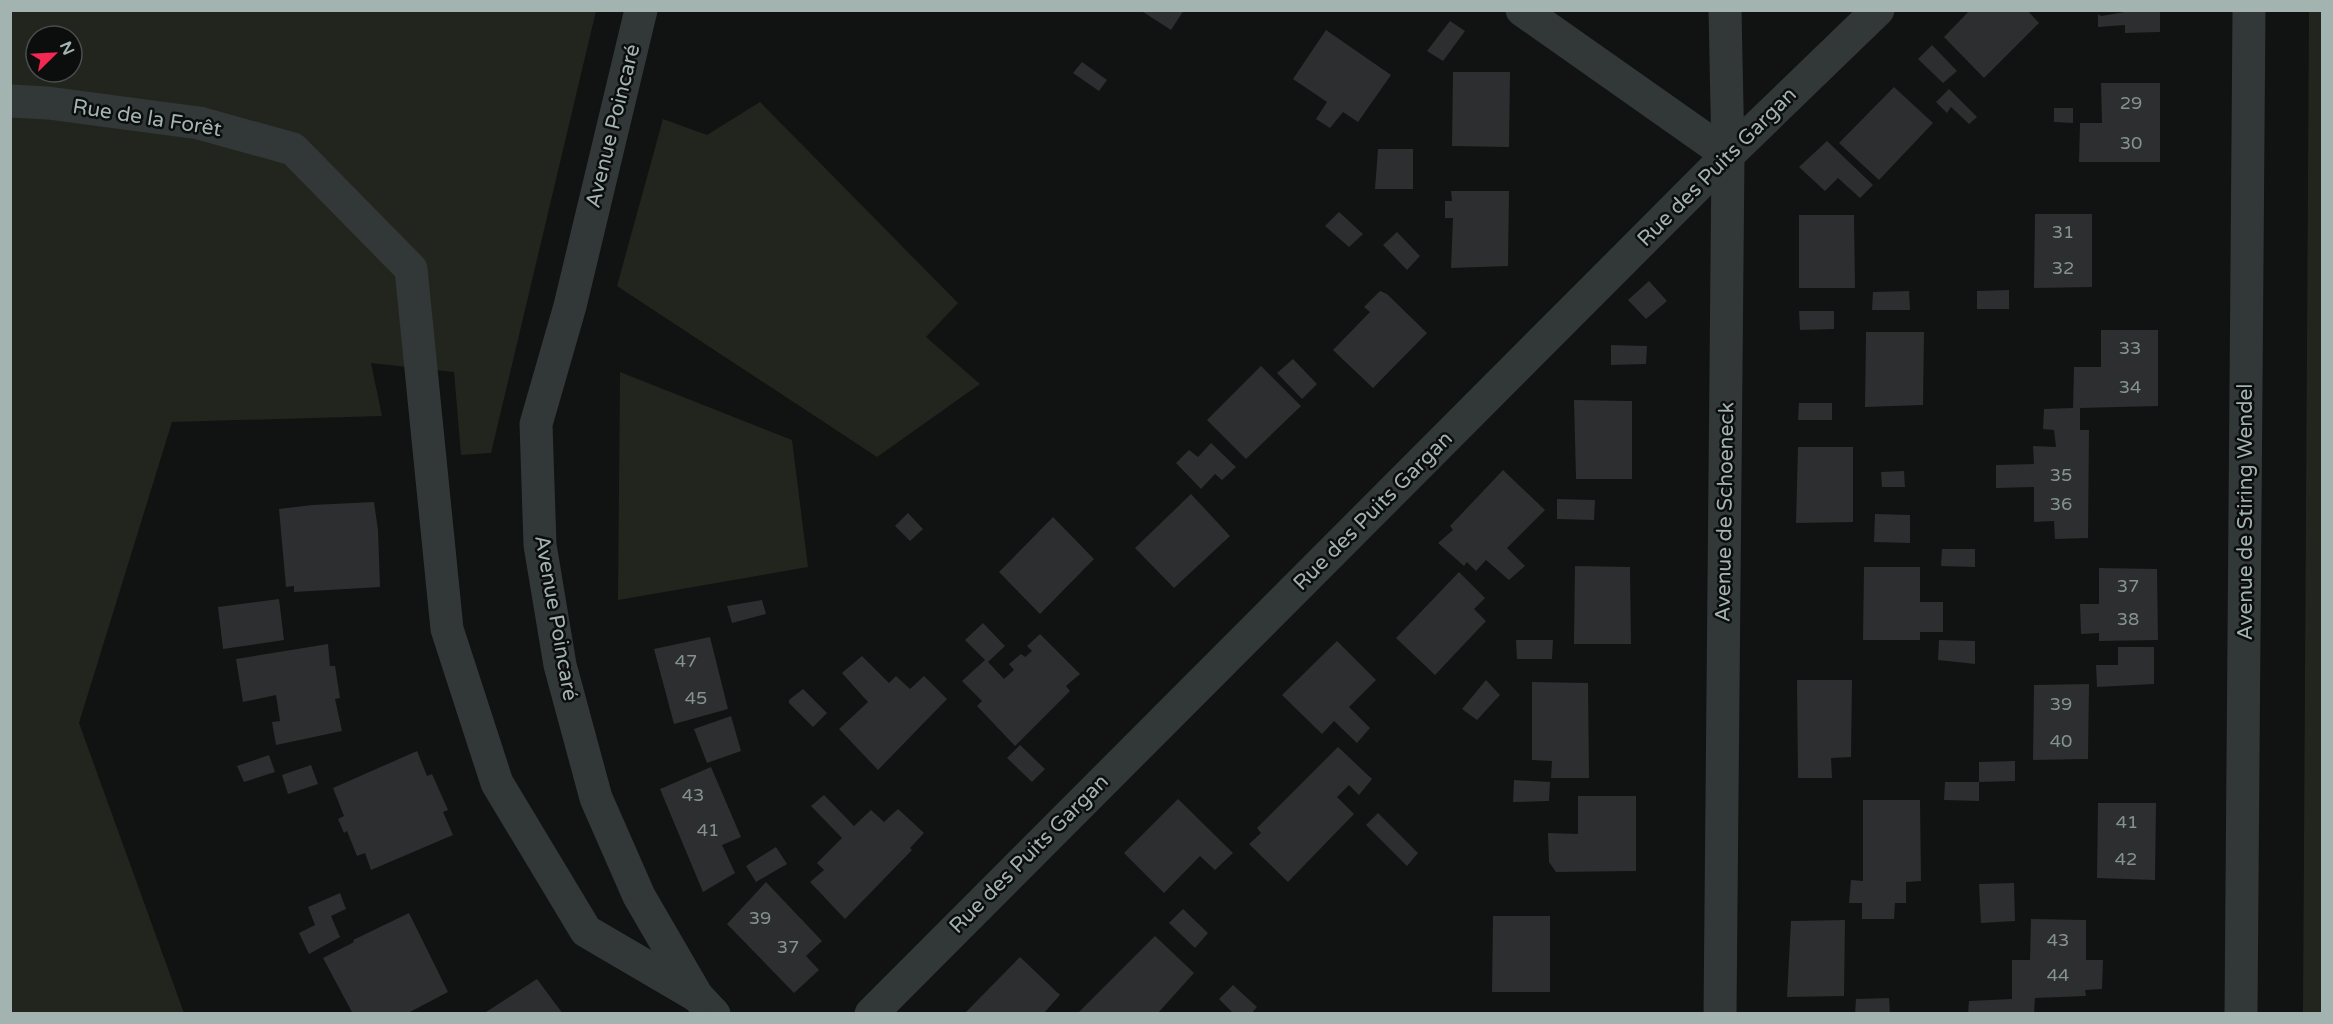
<svg xmlns="http://www.w3.org/2000/svg" width="2333" height="1024" font-family="'Varela Round',sans-serif">
  <style>
    .green { fill: #22251d; fill-rule: evenodd }
    .building { fill: #2c2e2f }
    .lines { fill: none; stroke-linecap: round; stroke-linejoin: round }
    .minor { stroke: #323737; stroke-width: 33 }
    .tertiary { stroke: #323737; stroke-width: 33 }
    .labels { text-anchor: middle; dominant-baseline: central; stroke-width: 5; stroke-linejoin: round; paint-order: stroke }
    .number-label { font-size: 18px; fill: #849290 }
    .street-label { font-size: 21px; fill: #a2b3b0; stroke: #0c0d0d }
  </style>
  <rect width="100%" height="100%" fill="#111212"/>
  <g class="green">
    <polygon points="2322,10 2322,1013 2303,1014 2309,11"/>
    <path d="M 10,11 L 596,11 L 491,453 L 461,455 L 454,372 L 371,363 L 382,416 L 172,422 L 79,723 L 184,1013 L 11,1013 ZM 36,36 L 72,36 L 72,72 L 36,72 Z"/>
    <polygon points="760,102 958,303 926,337 980,384 877,457 617,286 663,119 707,135"/>
    <polygon points="620,372 792,440 808,567 618,600"/>
  </g>
  <g class="building">
    <polygon points="1140,10 1184,10 1171,30"/>
    <polygon points="1970,10 2027,10 2039,23 1984,78 1944,37"/>
    <polygon points="2125,10 2160,10 2160,32 2125,33 2125,25 2098,27 2098,14 2101,16 2125,12"/>
    <polygon points="1450,21 1465,31 1443,61 1427,51"/>
    <polygon points="1326,30 1391,75 1358,122 1343,112 1330,128 1316,119 1327,102 1293,79"/>
    <polygon points="1932,45 1957,71 1943,83 1918,59"/>
    <polygon points="1082,62 1107,80 1099,91 1073,73"/>
    <polygon points="1453,72 1510,72 1509,147 1452,146"/>
    <polygon points="2101,83 2160,83 2160,162 2079,162 2080,123 2102,123"/>
    <polygon points="1894,87 1933,123 1879,180 1839,143"/>
    <polygon points="1949,89 1977,117 1969,124 1951,107 1947,113 1936,102"/>
    <polygon points="2054,108 2073,108 2073,123 2054,122"/>
    <polygon points="1827,141 1873,185 1860,198 1838,178 1825,191 1799,167"/>
    <polygon points="1378,149 1413,149 1413,189 1375,189"/>
    <polygon points="1451,191 1509,191 1508,266 1451,268 1453,218 1445,218 1445,201 1452,201"/>
    <polygon points="1339,212 1363,234 1349,247 1325,226"/>
    <polygon points="2035,214 2092,214 2092,287 2034,288"/>
    <polygon points="1799,215 1854,215 1855,288 1799,288"/>
    <polygon points="1397,232 1420,256 1407,270 1383,245"/>
    <polygon points="1649,281 1667,301 1646,319 1628,300"/>
    <polygon points="2009,290 2009,309 1977,309 1977,291"/>
    <polygon points="1380,291 1387,294 1427,333 1373,388 1333,350 1370,312 1364,307"/>
    <polygon points="1909,291 1910,310 1872,310 1873,292"/>
    <polygon points="1799,311 1834,311 1834,329 1800,330"/>
    <polygon points="2101,330 2158,330 2158,406 2080,408 2080,430 2089,430 2088,538 2055,539 2054,521 2034,522 2034,487 1996,488 1996,465 2034,464 2033,446 2056,447 2054,430 2043,429 2044,409 2073,408 2074,367 2101,367"/>
    <polygon points="1866,332 1924,332 1923,405 1865,407"/>
    <polygon points="1611,345 1647,346 1646,364 1611,365"/>
    <polygon points="1293,359 1317,384 1302,399 1277,373"/>
    <polygon points="1261,366 1301,406 1246,459 1207,420"/>
    <polygon points="1574,400 1632,401 1632,479 1576,479"/>
    <polygon points="1799,403 1832,403 1832,420 1798,420"/>
    <polygon points="1211,443 1236,467 1222,480 1215,474 1201,489 1176,463 1189,450 1198,457"/>
    <polygon points="1798,447 1853,447 1853,522 1796,523"/>
    <polygon points="1503,470 1545,510 1507,548 1525,566 1509,580 1486,560 1476,571 1467,562 1464,566 1438,543 1453,530 1450,526"/>
    <polygon points="1904,471 1905,487 1882,487 1881,472"/>
    <polygon points="1191,494 1230,536 1174,588 1135,548"/>
    <polygon points="1557,499 1595,500 1594,520 1557,519"/>
    <polygon points="374,502 378,530 380,587 294,592 294,586 286,587 279,509 312,505"/>
    <polygon points="908,513 923,529 910,541 895,526"/>
    <polygon points="1875,514 1910,515 1910,543 1874,542"/>
    <polygon points="1053,517 1094,559 1040,614 999,572"/>
    <polygon points="1942,549 1975,549 1975,567 1941,566"/>
    <polygon points="1575,566 1630,567 1631,644 1574,644"/>
    <polygon points="1864,567 1920,567 1920,602 1943,602 1943,632 1920,632 1920,640 1863,640"/>
    <polygon points="2099,568 2157,569 2158,640 2099,641 2099,633 2081,634 2080,604 2099,604"/>
    <polygon points="1459,572 1485,598 1474,609 1486,621 1435,675 1396,638"/>
    <polygon points="279,599 284,640 223,649 218,607"/>
    <polygon points="762,600 766,614 732,623 727,606"/>
    <polygon points="983,623 1005,646 988,662 1004,679 1014,670 1009,664 1021,654 1025,657 1032,651 1027,646 1040,634 1080,674 1066,686 1070,691 1015,746 977,706 982,701 962,681 985,660 965,640"/>
    <polygon points="710,637 728,709 674,724 654,649"/>
    <polygon points="1516,640 1553,640 1552,659 1517,659"/>
    <polygon points="1939,640 1975,641 1975,664 1938,660"/>
    <polygon points="1337,641 1376,680 1349,707 1370,728 1357,743 1334,721 1322,734 1282,695"/>
    <polygon points="328,644 330,666 335,666 340,698 335,699 342,731 276,745 272,722 280,721 276,695 243,702 236,659"/>
    <polygon points="2118,647 2154,647 2154,684 2097,687 2096,665 2118,665"/>
    <polygon points="862,656 889,683 896,676 910,689 924,676 947,699 878,770 839,729 868,702 842,673"/>
    <polygon points="1486,680 1500,695 1477,720 1462,709"/>
    <polygon points="1797,680 1852,680 1851,757 1831,758 1832,778 1798,778"/>
    <polygon points="1532,682 1588,683 1589,778 1551,778 1552,761 1532,760"/>
    <polygon points="2089,684 2088,759 2033,760 2034,685"/>
    <polygon points="803,689 827,713 813,727 789,703 789,700"/>
    <polygon points="731,716 741,751 707,763 694,729"/>
    <polygon points="1020,745 1045,769 1032,782 1007,758"/>
    <polygon points="1338,747 1372,779 1359,795 1349,785 1337,797 1354,814 1288,882 1249,844 1261,833 1257,828"/>
    <polygon points="417,751 427,776 432,774 448,810 443,812 453,835 371,870 365,853 357,856 347,831 344,833 338,819 344,816 333,788"/>
    <polygon points="269,755 275,772 244,782 237,766"/>
    <polygon points="2015,761 2015,781 1979,782 1979,762"/>
    <polygon points="311,765 318,784 288,794 282,775"/>
    <polygon points="711,767 741,837 722,845 735,873 703,892 660,789"/>
    <polygon points="1514,780 1550,782 1549,801 1513,802"/>
    <polygon points="1945,782 1979,782 1979,801 1944,800"/>
    <polygon points="824,795 854,826 871,810 884,822 898,809 924,833 910,848 912,850 845,919 810,882 824,870 817,863 842,838 811,806"/>
    <polygon points="1578,796 1636,796 1636,871 1556,872 1549,862 1548,833 1578,834"/>
    <polygon points="1178,799 1233,853 1215,870 1200,856 1164,893 1124,853"/>
    <polygon points="1863,800 1920,800 1921,881 1906,882 1906,903 1895,903 1894,919 1862,919 1862,903 1849,903 1851,880 1863,881"/>
    <polygon points="2098,803 2156,803 2155,880 2097,878"/>
    <polygon points="1378,813 1418,853 1407,866 1366,825"/>
    <polygon points="776,847 787,864 756,882 746,866"/>
    <polygon points="766,882 822,941 806,956 819,970 794,993 727,924"/>
    <polygon points="2014,883 2015,921 1981,923 1979,884"/>
    <polygon points="340,893 346,909 331,916 340,937 309,954 299,933 315,925 308,907"/>
    <polygon points="1183,909 1208,933 1195,948 1169,923"/>
    <polygon points="409,913 448,992 406,1014 353,1014 323,958 354,942 353,940"/>
    <polygon points="1493,916 1550,916 1550,992 1492,992"/>
    <polygon points="2031,919 2086,920 2086,960 2103,960 2102,989 2085,990 2086,996 2035,998 2034,1014 1968,1014 1969,1001 2012,999 2012,960 2030,960"/>
    <polygon points="1845,920 1844,996 1787,997 1791,921"/>
    <polygon points="1155,936 1194,973 1157,1014 1077,1014"/>
    <polygon points="1020,957 1060,995 1043,1014 968,1014 966,1012"/>
    <polygon points="537,979 563,1014 483,1014"/>
    <polygon points="1233,985 1257,1007 1251,1014 1234,1014 1219,999"/>
    <polygon points="1889,998 1890,1014 1855,1014 1856,999"/>
  </g>
  <g class="lines">
    <g class="minor">
      <polyline points="641,10 570,306 536,424 540,545 560,665 596,798 639,896 697,996 714,1014"/>
      <polyline points="1522,10 1728,155"/>
      <polyline points="10,101 48,103 199,123 293,149 411,269 447,629 497,783 586,931 697,996"/>
      <polyline points="871,1014 1728,155 1878,10"/>
      <polyline points="1720,1014 1728,155 1725,10"/>
    </g>
    <polyline class="tertiary" points="2241,1014 2249,10"/>
  </g>
  <g class="labels">
    <g class="number-label">
      <text x="2131" y="103">29</text>
      <text x="2131" y="143">30</text>
      <text x="2063" y="232">31</text>
      <text x="2063" y="268">32</text>
      <text x="2130" y="348">33</text>
      <text x="2130" y="387">34</text>
      <text x="2061" y="475">35</text>
      <text x="2061" y="504">36</text>
      <text x="2128" y="586">37</text>
      <text x="2128" y="619">38</text>
      <text x="686" y="661">47</text>
      <text x="696" y="698">45</text>
      <text x="2061" y="704">39</text>
      <text x="2061" y="741">40</text>
      <text x="693" y="795">43</text>
      <text x="2127" y="822">41</text>
      <text x="708" y="830">41</text>
      <text x="2126" y="859">42</text>
      <text x="760" y="918">39</text>
      <text x="2058" y="940">43</text>
      <text x="788" y="947">37</text>
      <text x="2058" y="975">44</text>
    </g>
    <g class="street-label">
      <text transform="translate(147 118) rotate(9)">Rue de la Forêt</text>
      <text transform="translate(613 126) rotate(-76)">Avenue Poincaré</text>
      <text transform="translate(1717 167) rotate(-45)">Rue des Puits Gargan</text>
      <text transform="translate(1373 511) rotate(-45)">Rue des Puits Gargan</text>
      <text transform="translate(1725 512) rotate(-89)">Avenue de Schoeneck</text>
      <text transform="translate(2245 512) rotate(-90)">Avenue de Stiring Wendel</text>
      <text transform="translate(556 618) rotate(80)">Avenue Poincaré</text>
      <text transform="translate(1029 854) rotate(-45)">Rue des Puits Gargan</text>
    </g>
  </g>
  <rect width="2333" height="1024" fill="none" stroke="#a2b3b0" stroke-width="24"/>
  <g transform="translate(54 54) rotate(66)"><circle r="28" fill="#0c0d0d" stroke="#484f4e" stroke-width="1.5"/>
  <path d="M0-4.5L10 22L0 15L-10 22Z" fill="#f42851"/>
  <text y="-9" font-size="16" font-weight="bold" text-anchor="middle" fill="#a2b3b0">N</text>
  </g>
</svg>
